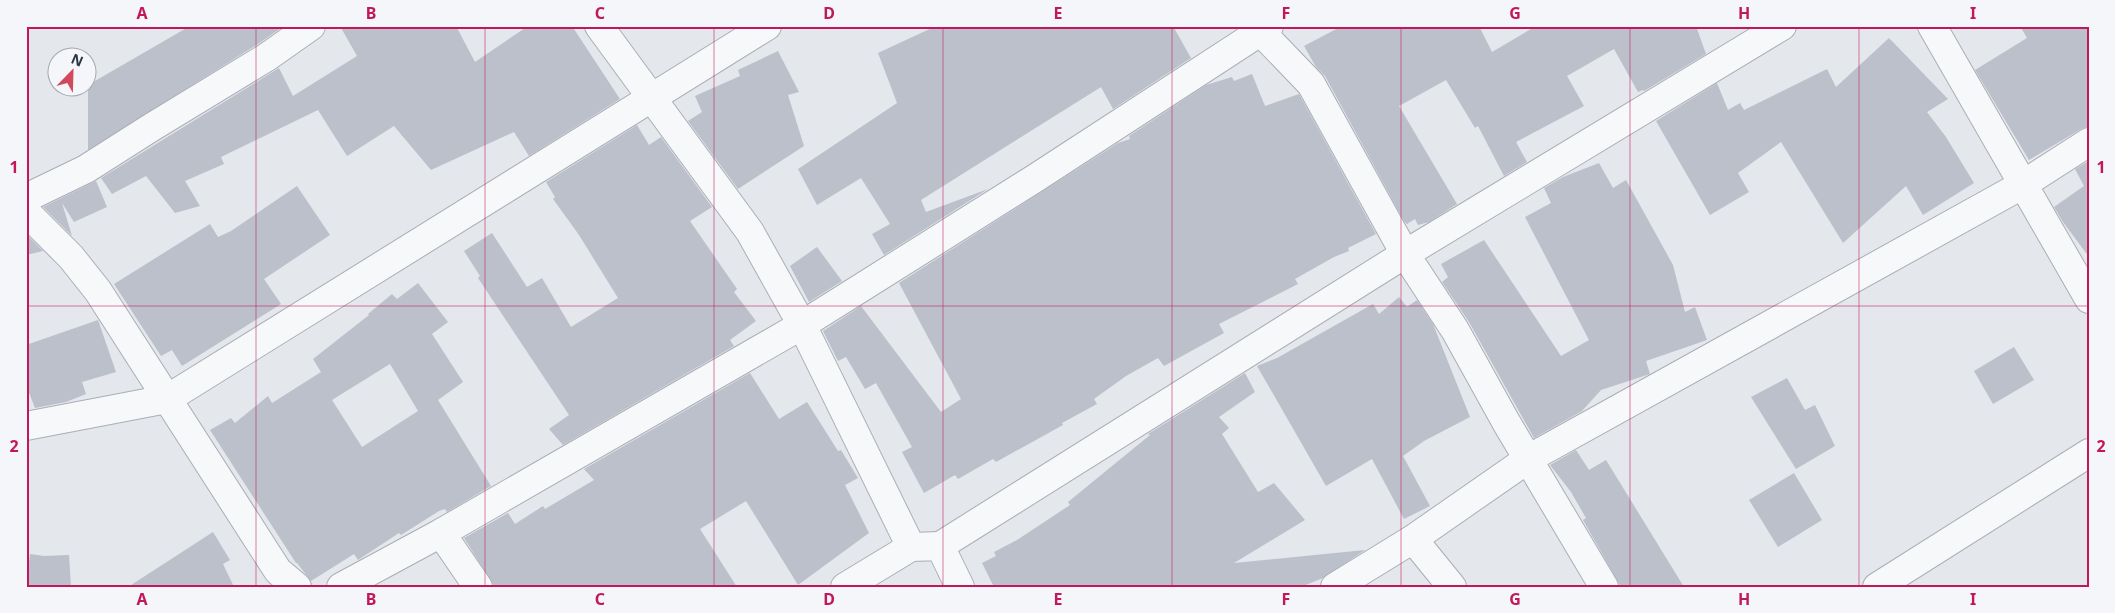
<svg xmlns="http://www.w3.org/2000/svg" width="2115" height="613" font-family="'Noto Sans',sans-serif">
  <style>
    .building { fill: #bbc0ca; fill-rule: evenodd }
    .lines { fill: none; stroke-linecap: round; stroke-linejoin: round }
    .minor-casing { stroke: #a9aeb7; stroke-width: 30 }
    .minor { stroke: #f7f8fa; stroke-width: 28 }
    .grid { fill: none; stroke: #c2185b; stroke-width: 1; stroke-opacity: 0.55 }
    .neatline { fill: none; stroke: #c2185b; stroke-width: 2 }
    .grid-label { font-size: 16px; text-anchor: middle; font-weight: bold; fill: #c2185b }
  </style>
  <rect width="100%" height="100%" fill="#e4e7ec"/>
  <g class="building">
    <polygon points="190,26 284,26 258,44 88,150 88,85"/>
    <polygon points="340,26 456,26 475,62 528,26 572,26 620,99 529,156 514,132 431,170 394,126 347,156 318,110 221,157 224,164 185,181 200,206 175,213 146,176 112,194 101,178 279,68 293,96 357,56"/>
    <polygon points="936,26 1173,26 1191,58 1113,109 1101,87 921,200 926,212 988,189 884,255 872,234 890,224 861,178 817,205 798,169 897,103 878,53"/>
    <polygon points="1342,26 1479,26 1492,52 1536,26 1696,26 1706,54 1644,91 1643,90 1638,92 1614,49 1567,76 1584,106 1516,142 1527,162 1504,176 1478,126 1475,128 1446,80 1399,106 1457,204 1429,222 1418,225 1415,219 1407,224 1404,221 1325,76 1316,67 1304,46"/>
    <polygon points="2020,26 2089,26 2089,126 2081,129 2029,160 1975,70 2027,38"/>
    <polygon points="1889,38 1948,99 1927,112 1946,137 1974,183 1923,215 1906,186 1843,243 1781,142 1738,173 1749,192 1710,215 1656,121 1717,83 1728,110 1740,103 1744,110 1827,69 1836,87"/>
    <polygon points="778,51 799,92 788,95 804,146 738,189 688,121 702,112 695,96 740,76 738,70"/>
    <polygon points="1252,74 1265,106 1299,94 1376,234 1348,248 1349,251 1334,257 1295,279 1298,284 1219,324 1224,333 1164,366 1158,358 1126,376 1094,399 1097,404 1062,423 1063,425 996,462 993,459 958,479 955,475 924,493 902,452 912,447 876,383 865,389 846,357 838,361 823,331 861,306 941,412 961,399 899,283 1118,143 1130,139 1129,136 1206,85 1232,77 1234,81"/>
    <polygon points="637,125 649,145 661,137 712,207 690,221 737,289 734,292 756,321 730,340 734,346 563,445 549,429 569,415 478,278 480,276 464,251 492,233 527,287 542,278 571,327 618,298 579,235 553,199 555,197 546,182"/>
    <polygon points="2089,161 2089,257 2063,222 2054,207 2084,186 2075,169"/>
    <polygon points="1599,163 1613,188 1626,180 1673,265 1685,312 1695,307 1707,340 1646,361 1650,374 1601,390 1582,411 1534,438 1469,322 1442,282 1448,277 1441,264 1484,240 1561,356 1589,340 1525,217 1551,203 1544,188 1563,177"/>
    <polygon points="96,181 107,207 74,222 62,203 72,236 43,207"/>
    <polygon points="297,186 330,235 264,279 281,304 182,366 172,350 161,356 114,284 210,224 218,237 231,231"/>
    <polygon points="26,234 43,251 26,255"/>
    <polygon points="817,247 842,281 809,302 790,266"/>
    <path d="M 418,283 L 448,322 L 432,334 L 463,382 L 438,400 L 491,486 L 447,512 L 445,509 L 439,511 L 401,535 L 399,533 L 358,560 L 354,554 L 311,581 L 297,563 L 296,563 L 210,430 L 231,418 L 235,423 L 268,396 L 272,403 L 321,372 L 313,359 L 369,315 L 368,314 L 392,294 L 397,299 ZM 390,364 L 418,411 L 362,447 L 332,400 Z"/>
    <polygon points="1399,297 1407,307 1417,300 1433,324 1470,417 1424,441 1403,456 1430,506 1404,519 1372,459 1326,486 1257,366 1277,358 1373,304 1379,314"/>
    <polygon points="98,320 116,372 82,382 86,394 66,402 35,408 26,385 26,345"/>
    <polygon points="2014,347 2034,380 1993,404 1974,371"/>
    <polygon points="750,373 779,419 807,402 838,451 841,450 858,478 845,485 869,533 798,585 746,501 700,529 737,587 495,587 464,538 508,513 515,524 543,506 545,509 594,480 584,469"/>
    <polygon points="1245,373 1255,392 1219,417 1229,428 1222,434 1258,492 1274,483 1305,520 1234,563 1365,550 1323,578 1301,587 994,587 982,563 996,556 994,552 1017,540 1070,505 1068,502 1150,435 1148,434"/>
    <polygon points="1787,378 1805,410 1815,405 1835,446 1796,469 1751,397"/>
    <polygon points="1576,450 1589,470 1606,460 1684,587 1621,587 1583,520 1586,518 1571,492 1550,465"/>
    <polygon points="1794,473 1822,520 1778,547 1749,500"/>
    <polygon points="213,532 230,560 223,564 234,587 128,587"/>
    <polygon points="30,554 44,556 69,555 71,587 26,587"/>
  </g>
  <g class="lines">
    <g class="minor-casing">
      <g id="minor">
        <polyline points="599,26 750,232 802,325 911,547 940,546 960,587"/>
        <polyline points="1257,26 1260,31 1311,84 1405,254 1455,330 1506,422 1604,587"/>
        <polyline points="1932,26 2089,299"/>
        <polyline points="26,198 86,169 152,127 267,57 311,26"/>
        <polyline points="26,212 71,257 98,291 278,571 297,587"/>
        <polyline points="26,426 167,399 767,26"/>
        <polyline points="441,533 478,587"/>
        <polyline points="1413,539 1452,587"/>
        <polyline points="940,546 1405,254 1782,26"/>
        <polyline points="341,587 441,533 802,325 1034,179 1269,26"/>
        <polyline points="845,587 911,547"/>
        <polyline points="1335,587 1413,539 1528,459 2022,185 2089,142"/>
        <polyline points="1877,587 2089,453"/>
      </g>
    </g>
    <use href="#minor" class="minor"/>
  </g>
  <path class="grid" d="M 256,26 L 256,587M 485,26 L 485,587M 714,26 L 714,587M 943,26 L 943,587M 1172,26 L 1172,587M 1401,26 L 1401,587M 1630,26 L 1630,587M 1859,26 L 1859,587M 26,306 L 2089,306"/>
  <rect width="2115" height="613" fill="none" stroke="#f4f6f9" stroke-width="55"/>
  <g transform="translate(72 72) rotate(23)"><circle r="24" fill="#f4f6f9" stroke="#a4a8b1"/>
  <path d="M0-4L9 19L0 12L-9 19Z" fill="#d1495b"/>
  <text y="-8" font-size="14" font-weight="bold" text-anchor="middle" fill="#2b3445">N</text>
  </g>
  <rect x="28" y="28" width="2060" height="558" class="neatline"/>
  <g class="grid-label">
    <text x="142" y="19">A</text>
    <text x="371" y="19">B</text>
    <text x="600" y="19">C</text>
    <text x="829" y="19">D</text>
    <text x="1058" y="19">E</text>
    <text x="1286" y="19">F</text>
    <text x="1515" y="19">G</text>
    <text x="1744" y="19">H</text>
    <text x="1973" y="19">I</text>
    <text x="14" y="173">1</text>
    <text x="2101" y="173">1</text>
    <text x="14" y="452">2</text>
    <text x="2101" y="452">2</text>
    <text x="142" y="605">A</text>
    <text x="371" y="605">B</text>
    <text x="600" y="605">C</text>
    <text x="829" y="605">D</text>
    <text x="1058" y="605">E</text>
    <text x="1286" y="605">F</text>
    <text x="1515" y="605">G</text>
    <text x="1744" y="605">H</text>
    <text x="1973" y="605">I</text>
  </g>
</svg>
